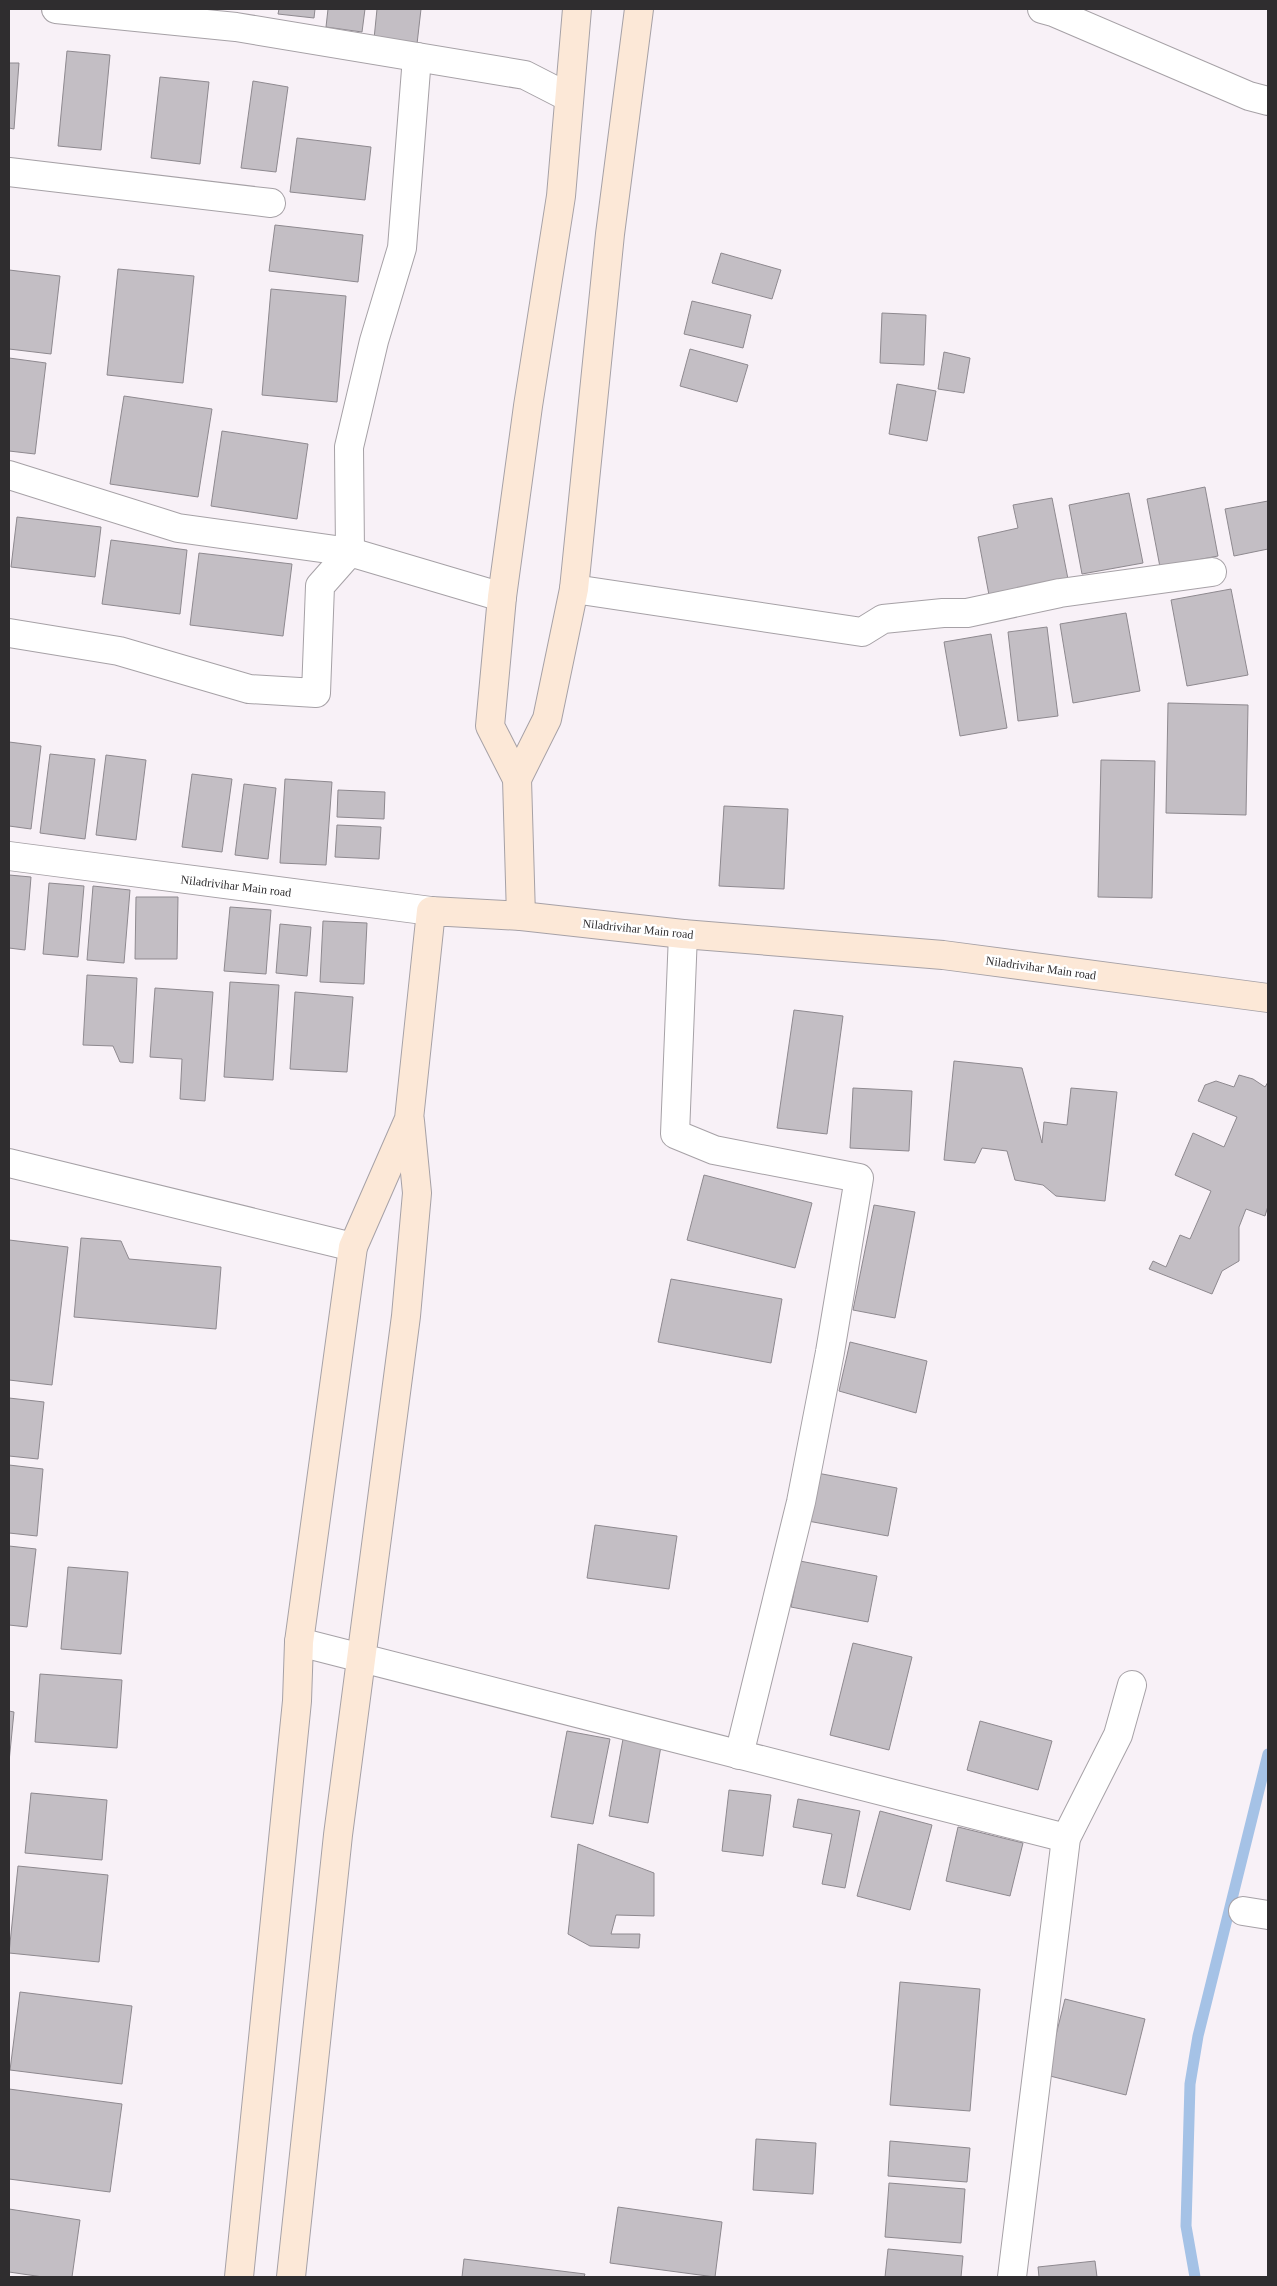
<svg xmlns="http://www.w3.org/2000/svg" width="1277" height="2286" font-family="'Times New Roman',serif">
  <style>
    .lines { fill: none; stroke-linecap: round; stroke-linejoin: round }
    .stream { stroke: #a5c2e6; stroke-width: 11 }
    .building { fill: #c3bec4; stroke: #8e898f }
    .street-casing { stroke: #a6a1a6; stroke-width: 30 }
    .secondary-casing { stroke: #a6a1a6; stroke-width: 30 }
    .street { stroke: #fff; stroke-width: 28 }
    .secondary { stroke: #fce8d7; stroke-width: 28 }
    .labels { text-anchor: middle; dominant-baseline: central; stroke-width: 5; stroke-linejoin: round; paint-order: stroke }
    .street-label { font-size: 12px; fill: #2f2d2f; stroke: #fff }
  </style>
  <rect width="100%" height="100%" fill="#f8f1f7"/>
  <g class="lines">
    <polyline class="stream" points="1195,2277 1186,2226 1190,2084 1198,2036 1268,1754"/>
  </g>
  <g class="building">
    <polygon points="279,9 315,9 314,18 278,14"/>
    <polygon points="328,9 365,9 362,32 326,27"/>
    <polygon points="377,9 421,9 417,44 374,39"/>
    <polygon points="67,51 110,55 101,150 58,146"/>
    <polygon points="9,63 19,63 14,129 9,128"/>
    <polygon points="160,77 209,82 200,164 151,158"/>
    <polygon points="253,81 288,87 276,172 241,168"/>
    <polygon points="297,138 371,147 365,200 290,192"/>
    <polygon points="275,225 363,235 358,282 269,271"/>
    <polygon points="721,253 781,270 772,299 712,283"/>
    <polygon points="118,269 194,276 183,383 107,375"/>
    <polygon points="9,270 60,276 51,354 9,349"/>
    <polygon points="271,289 346,296 337,402 262,395"/>
    <polygon points="692,301 751,315 743,348 684,334"/>
    <polygon points="882,313 926,315 924,365 880,363"/>
    <polygon points="690,349 748,365 737,402 680,386"/>
    <polygon points="944,352 970,358 964,393 938,389"/>
    <polygon points="9,358 46,363 35,454 9,451"/>
    <polygon points="897,384 936,391 927,441 889,434"/>
    <polygon points="124,396 212,409 198,497 110,484"/>
    <polygon points="222,431 308,444 297,519 211,506"/>
    <polygon points="1205,487 1218,556 1160,567 1147,499"/>
    <polygon points="1129,493 1143,563 1082,574 1069,505"/>
    <polygon points="1052,498 1068,579 989,595 978,537 1018,528 1013,505"/>
    <polygon points="1268,501 1268,549 1234,556 1225,509"/>
    <polygon points="17,517 101,527 95,577 11,567"/>
    <polygon points="111,540 187,550 180,614 102,604"/>
    <polygon points="199,553 292,564 283,636 190,625"/>
    <polygon points="1231,589 1248,675 1187,686 1171,600"/>
    <polygon points="1126,613 1140,691 1073,703 1060,624"/>
    <polygon points="1047,627 1058,716 1018,721 1008,632"/>
    <polygon points="991,634 1007,728 960,736 944,642"/>
    <polygon points="1168,703 1248,705 1246,815 1166,813"/>
    <polygon points="9,742 41,746 31,829 9,826"/>
    <polygon points="50,754 95,759 85,839 40,833"/>
    <polygon points="106,755 146,760 136,840 96,835"/>
    <polygon points="1101,760 1155,761 1152,898 1098,897"/>
    <polygon points="192,774 232,779 222,852 182,847"/>
    <polygon points="285,779 332,782 326,865 280,863"/>
    <polygon points="244,784 276,788 268,859 235,855"/>
    <polygon points="338,790 385,792 384,819 337,817"/>
    <polygon points="724,806 788,809 784,889 719,886"/>
    <polygon points="337,825 381,827 379,859 335,857"/>
    <polygon points="9,875 31,877 25,950 9,948"/>
    <polygon points="49,883 84,886 78,957 43,954"/>
    <polygon points="93,886 130,890 124,963 87,960"/>
    <polygon points="136,897 178,897 177,959 135,959"/>
    <polygon points="230,907 271,910 266,974 224,971"/>
    <polygon points="323,921 367,923 364,984 320,982"/>
    <polygon points="280,924 311,927 307,976 276,973"/>
    <polygon points="87,975 137,978 133,1063 120,1062 113,1046 83,1045"/>
    <polygon points="230,982 279,985 273,1080 224,1077"/>
    <polygon points="155,988 213,992 205,1101 180,1099 182,1059 150,1057"/>
    <polygon points="295,992 353,997 347,1072 290,1069"/>
    <polygon points="794,1010 843,1016 827,1134 777,1128"/>
    <polygon points="954,1061 1022,1068 1042,1143 1044,1122 1067,1125 1071,1088 1117,1092 1105,1201 1056,1196 1043,1185 1015,1180 1007,1151 982,1148 975,1163 944,1160"/>
    <polygon points="1239,1075 1253,1079 1265,1087 1268,1082 1268,1206 1265,1216 1246,1209 1239,1227 1239,1261 1222,1271 1212,1294 1149,1269 1153,1261 1166,1267 1180,1235 1190,1239 1211,1191 1175,1175 1193,1133 1224,1147 1237,1117 1198,1101 1205,1085 1216,1081 1234,1087"/>
    <polygon points="853,1088 912,1091 909,1151 850,1148"/>
    <polygon points="704,1175 812,1203 795,1268 687,1240"/>
    <polygon points="874,1205 915,1212 895,1318 853,1310"/>
    <polygon points="81,1238 121,1241 129,1259 221,1267 216,1329 74,1317"/>
    <polygon points="9,1240 68,1247 52,1385 9,1380"/>
    <polygon points="671,1279 782,1299 771,1363 658,1342"/>
    <polygon points="850,1342 927,1361 916,1413 839,1391"/>
    <polygon points="9,1398 44,1402 38,1459 9,1456"/>
    <polygon points="9,1465 43,1469 37,1536 9,1533"/>
    <polygon points="817,1473 897,1488 888,1536 808,1521"/>
    <polygon points="595,1525 677,1536 669,1589 587,1578"/>
    <polygon points="9,1546 36,1549 27,1627 9,1625"/>
    <polygon points="800,1561 877,1576 868,1622 791,1607"/>
    <polygon points="68,1567 128,1572 121,1654 61,1649"/>
    <polygon points="853,1643 912,1657 889,1750 830,1735"/>
    <polygon points="40,1674 122,1680 117,1748 35,1742"/>
    <polygon points="9,1711 14,1712 9,1762"/>
    <polygon points="980,1721 1052,1741 1038,1790 967,1770"/>
    <polygon points="567,1731 610,1739 593,1824 551,1817"/>
    <polygon points="623,1739 661,1746 648,1823 609,1816"/>
    <polygon points="729,1790 771,1795 763,1856 722,1851"/>
    <polygon points="31,1793 107,1800 102,1860 25,1853"/>
    <polygon points="798,1799 860,1811 845,1888 822,1884 832,1834 793,1827"/>
    <polygon points="880,1811 932,1825 910,1910 857,1896"/>
    <polygon points="958,1827 1023,1843 1010,1896 946,1881"/>
    <polygon points="578,1844 654,1873 654,1916 616,1915 611,1934 640,1934 639,1948 590,1946 568,1934"/>
    <polygon points="18,1866 108,1875 99,1962 9,1953"/>
    <polygon points="900,1982 980,1989 970,2111 890,2105"/>
    <polygon points="20,1992 132,2006 122,2084 10,2070"/>
    <polygon points="1065,1999 1145,2019 1126,2095 1046,2075"/>
    <polygon points="9,2089 122,2104 110,2192 9,2179"/>
    <polygon points="756,2139 816,2143 813,2194 753,2190"/>
    <polygon points="890,2141 970,2148 967,2182 888,2176"/>
    <polygon points="889,2183 965,2189 961,2243 885,2237"/>
    <polygon points="618,2207 722,2222 715,2277 610,2263"/>
    <polygon points="9,2209 80,2220 72,2277 43,2277 9,2272"/>
    <polygon points="888,2249 963,2256 961,2277 885,2277"/>
    <polygon points="464,2259 585,2274 584,2277 462,2277"/>
    <polygon points="1095,2261 1097,2277 1039,2277 1038,2267"/>
  </g>
  <g class="lines">
    <g class="street-casing">
      <g id="street">
        <polyline points="56,9 236,27 525,75 568,97"/>
        <polyline points="1042,9 1053,12 1249,96 1268,101"/>
        <polyline points="9,172 271,203"/>
        <polyline points="9,475 178,528 350,552 349,447 374,341 402,248 417,57"/>
        <polyline points="574,589 862,632 883,619 943,613 967,613 1060,593 1212,572"/>
        <polyline points="9,633 119,651 249,689 316,693 320,586 350,552 502,597"/>
        <polyline points="9,856 431,911"/>
        <polyline points="683,934 675,1134 714,1150 859,1178 830,1352 801,1502 739,1755"/>
        <polyline points="9,1163 353,1247"/>
        <polyline points="299,1642 1066,1838"/>
        <polyline points="1243,1911 1268,1915"/>
        <polyline points="1012,2277 1066,1838 1118,1735 1132,1685"/>
      </g>
    </g>
    <g class="secondary-casing">
      <g id="secondary">
        <polyline points="517,779 547,719 574,589 610,234 639,9"/>
        <polyline points="521,916 517,779 490,726 502,597 528,406 561,196 577,9"/>
        <polyline points="239,2277 297,1701 299,1642 353,1247 409,1119 431,911 521,916 683,934 943,955 1268,998"/>
        <polyline points="291,2277 338,1835 406,1316 417,1193 410,1121"/>
      </g>
    </g>
    <use href="#street" class="street"/>
    <use href="#secondary" class="secondary"/>
  </g>
  <g class="labels">
    <g class="street-label">
      <text transform="translate(236 886) rotate(7)">Niladrivihar Main road</text>
      <text transform="translate(638 929) rotate(6)">Niladrivihar Main road</text>
      <text transform="translate(1041 968) rotate(8)">Niladrivihar Main road</text>
    </g>
  </g>
  <rect width="1277" height="2286" fill="none" stroke="#2f2d2f" stroke-width="20"/>
</svg>
